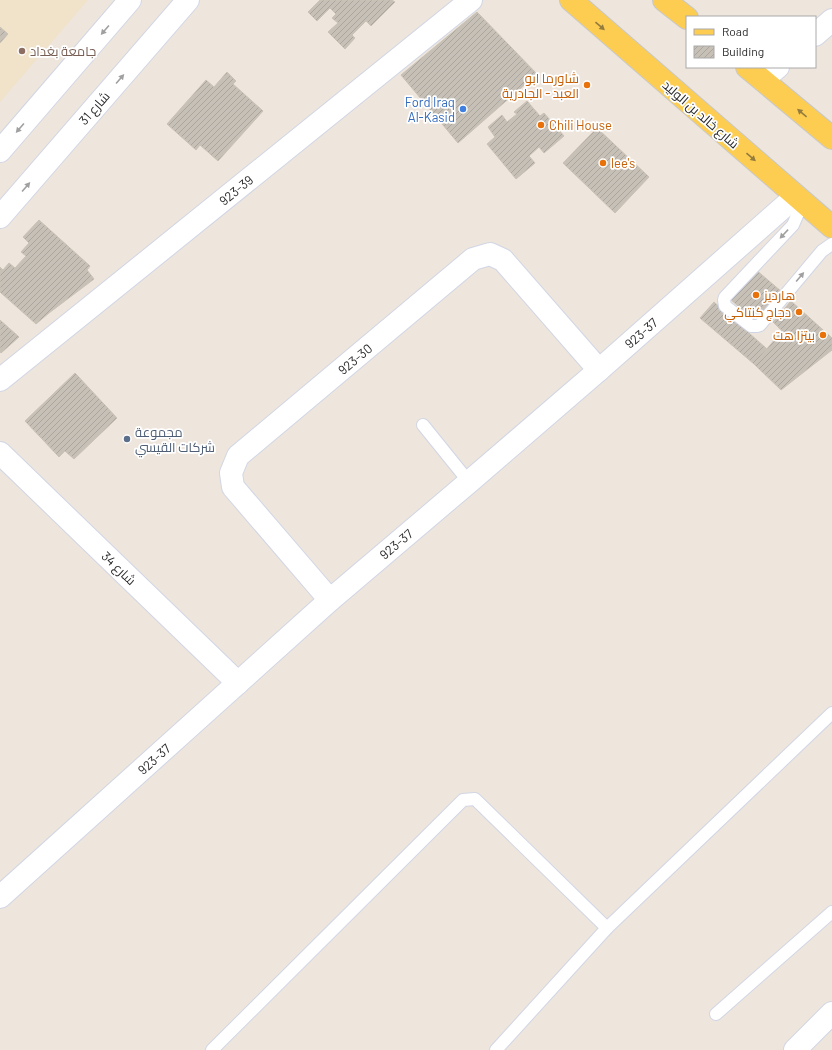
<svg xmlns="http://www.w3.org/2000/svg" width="832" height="1050" font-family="Barlow,Cairo,sans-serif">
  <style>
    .education { fill: #f1e3ca }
    .building { fill: url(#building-hatch); stroke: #cac2b5 }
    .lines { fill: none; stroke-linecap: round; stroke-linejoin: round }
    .lane-casing { stroke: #d1d6e5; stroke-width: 14 }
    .street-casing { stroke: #d1d6e5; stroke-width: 24 }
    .secondary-casing { stroke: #d1d6e5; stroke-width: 24 }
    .primary-casing { stroke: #c8c8c8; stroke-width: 24 }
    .lane { stroke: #fff; stroke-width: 12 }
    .street { stroke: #fff; stroke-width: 22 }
    .secondary { stroke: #fff; stroke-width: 22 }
    .primary { stroke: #fdcd52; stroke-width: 22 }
    .oneway { fill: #947c3e }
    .oneway2 { fill: #a0a0a0 }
    .education-dot { fill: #8d6e63; stroke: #fff; stroke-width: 1.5 }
    .food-dot { fill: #e8710a; stroke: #fff; stroke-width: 1.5 }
    .shop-dot { fill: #3f7fe0; stroke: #fff; stroke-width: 1.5 }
    .service-dot { fill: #5c6f8a; stroke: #fff; stroke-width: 1.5 }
    .labels { text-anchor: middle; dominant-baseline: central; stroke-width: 3.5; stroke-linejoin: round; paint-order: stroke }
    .education-label { font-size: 13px; fill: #785e54; stroke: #fff; text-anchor: start }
    .food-label { font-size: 13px; fill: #c56008; stroke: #fff; text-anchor: end }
    .shop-label { font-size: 13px; fill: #366cbe; stroke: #fff; text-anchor: end }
    .street-label { font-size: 13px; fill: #2b2b2b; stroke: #fff }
    .service-label { font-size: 13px; fill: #4e5e75; stroke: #fff; text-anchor: start }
  </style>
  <defs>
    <pattern id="building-hatch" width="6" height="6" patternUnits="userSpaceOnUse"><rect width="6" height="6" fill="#c6c0b7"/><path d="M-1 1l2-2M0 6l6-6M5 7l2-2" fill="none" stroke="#aaa59e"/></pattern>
  </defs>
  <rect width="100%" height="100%" fill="#eee5dc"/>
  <polygon class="education" points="0,0 88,0 0,102"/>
  <g class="building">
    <polygon points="320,0 336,0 337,1 338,0 392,0 395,2 371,26 366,21 352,35 355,38 345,49 328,32 338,23 332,18 336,14 330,8 317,21 308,12"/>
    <polygon points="477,12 537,74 458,143 401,75"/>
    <polygon points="0,27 8,34 0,43"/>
    <polygon points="227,72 236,81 233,84 263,111 218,161 200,145 196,150 167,124 206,80 214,87"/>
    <polygon points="527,101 540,116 544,113 564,136 544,153 539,147 529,156 535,163 516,179 487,144 495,137 488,127 502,115 507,122 517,114 514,112"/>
    <polygon points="597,128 649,177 615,213 563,163"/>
    <polygon points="39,220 90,266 87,270 94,279 49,313 36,324 0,292 0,267 3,270 9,263 15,268 26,256 21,252 29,243 23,237"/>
    <polygon points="755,269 782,292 756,322 729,298"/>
    <polygon points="791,301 832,338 832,350 781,390 754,364 782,331 773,322"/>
    <polygon points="714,302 767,349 754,364 700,318"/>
    <polygon points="0,320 19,337 1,353 0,352"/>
    <polygon points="75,373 117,418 74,459 65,451 59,457 25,421"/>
  </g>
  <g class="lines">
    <g class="lane-casing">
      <g id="lane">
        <polyline points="800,200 799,211 793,225 725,297 724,300 725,306 751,326 757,326 760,325 822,251 832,244"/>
        <polyline points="423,425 469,482"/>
        <polyline points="716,1014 832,912"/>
        <polyline points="212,1050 463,800 475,799 607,928"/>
        <polyline points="496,1050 607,928 832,713"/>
      </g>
    </g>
    <g class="street-casing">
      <g id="street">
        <polyline points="815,35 832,20"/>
        <polyline points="763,80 778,67"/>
        <polyline points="0,380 471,0"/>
        <polyline points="0,453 238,683"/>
        <polyline points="330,600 233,487 231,473 238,456 473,259 490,254 503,260 599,370"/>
        <polyline points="0,897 330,600 469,482 599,370 796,196"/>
        <polyline points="795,1050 832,1013"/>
      </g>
    </g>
    <g class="secondary-casing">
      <g id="secondary">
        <polyline points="0,151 130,0"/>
        <polyline points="0,217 188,0"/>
      </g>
    </g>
    <g class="primary-casing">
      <g id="primary">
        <polyline points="571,0 832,227"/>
        <polyline points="664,0 687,18"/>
        <polyline points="747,67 832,138"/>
      </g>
    </g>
    <use href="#lane" class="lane"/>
    <use href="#street" class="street"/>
    <use href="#secondary" class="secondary"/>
    <use href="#primary" class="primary"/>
  </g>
  <defs><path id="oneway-solid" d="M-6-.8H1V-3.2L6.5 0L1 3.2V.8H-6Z"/></defs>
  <g class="oneway">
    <use href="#oneway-solid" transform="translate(600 26) rotate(41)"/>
    <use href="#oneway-solid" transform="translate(802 113) rotate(-140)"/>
    <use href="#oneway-solid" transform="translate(751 157) rotate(41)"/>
  </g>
  <g class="oneway2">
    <use href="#oneway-solid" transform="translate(105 30) rotate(131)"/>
    <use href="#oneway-solid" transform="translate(120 79) rotate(-49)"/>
    <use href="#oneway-solid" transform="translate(20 128) rotate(131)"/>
    <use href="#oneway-solid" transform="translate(26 187) rotate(-49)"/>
    <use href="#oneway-solid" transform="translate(784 234) rotate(133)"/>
    <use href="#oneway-solid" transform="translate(800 277) rotate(-50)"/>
  </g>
  <circle class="education-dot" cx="22" cy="51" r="4"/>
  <g class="food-dot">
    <circle cx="587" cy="85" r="4"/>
    <circle cx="541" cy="125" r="4"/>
    <circle cx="603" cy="163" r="4"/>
    <circle cx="756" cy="295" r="4"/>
    <circle cx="799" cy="312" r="4"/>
    <circle cx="823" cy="335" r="4"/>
  </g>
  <circle class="shop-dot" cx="463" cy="109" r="4"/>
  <circle class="service-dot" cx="127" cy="439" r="4"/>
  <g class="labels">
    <g class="education-label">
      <text x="30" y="51">جامعة بغداد</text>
    </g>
    <g class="food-label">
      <text x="579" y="78">شاورما ابو<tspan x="579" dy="15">العبد - الجادرية</tspan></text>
      <text x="549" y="125" text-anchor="start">Chili House</text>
      <text x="611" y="163" text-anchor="start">lee's</text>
      <text x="764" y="295" text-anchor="start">هارديز</text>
      <text x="791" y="312">دجاج كنتاكي</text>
      <text x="815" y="335">بيتزا هت</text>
    </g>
    <g class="shop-label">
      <text x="455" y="102">Ford Iraq<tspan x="455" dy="15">Al-Kasid</tspan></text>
    </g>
    <g class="street-label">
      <text transform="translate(94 108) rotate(-49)">شارع 31</text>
      <text transform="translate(701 114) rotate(41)">شارع خالد بن الوليد</text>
      <text transform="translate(236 190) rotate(-39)">923-39</text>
      <text transform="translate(641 333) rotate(-41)">923-37</text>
      <text transform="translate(355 359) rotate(-40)">923-30</text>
      <text transform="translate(396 544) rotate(-40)">923-37</text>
      <text transform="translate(119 568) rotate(44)">شارع 34</text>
      <text transform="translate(154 759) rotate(-42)">923-37</text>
    </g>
    <g class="service-label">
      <text x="135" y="432">مجموعة<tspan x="135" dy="15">شركات القيسي</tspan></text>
    </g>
  </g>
  <rect x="686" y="16" width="130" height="52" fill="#ffffff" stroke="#aaaaaa"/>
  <rect x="694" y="29" width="20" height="6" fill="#fdcd52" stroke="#aaaaaa"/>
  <text x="722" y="36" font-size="12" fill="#2b2b2b">Road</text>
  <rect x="694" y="46" width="20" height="12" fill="url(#building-hatch)" stroke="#aaaaaa"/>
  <text x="722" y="56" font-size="12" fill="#2b2b2b">Building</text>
</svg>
